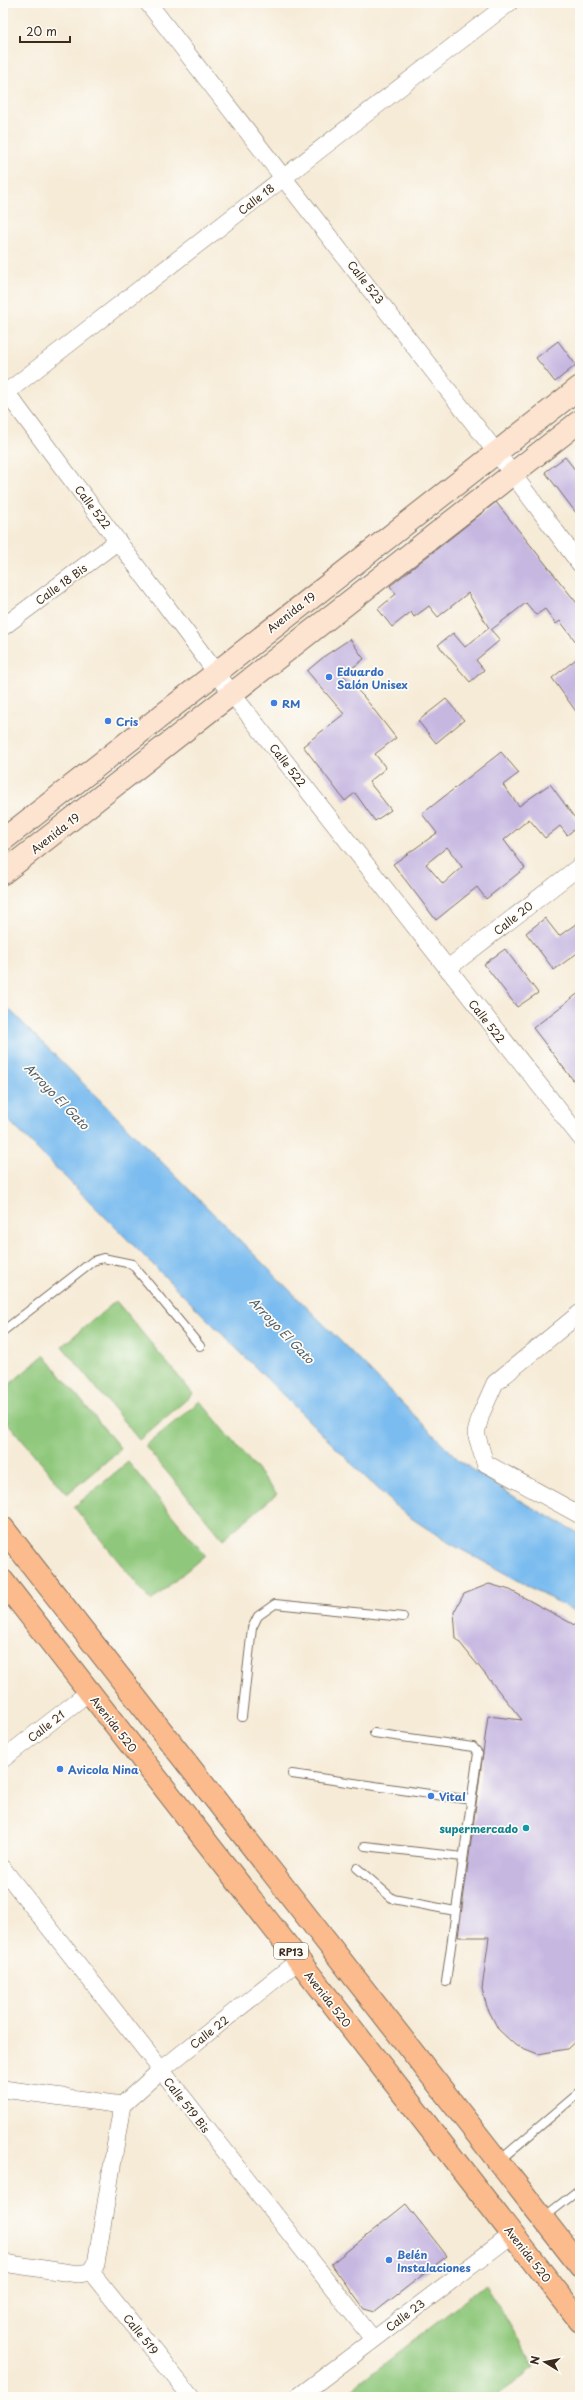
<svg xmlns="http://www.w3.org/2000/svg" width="583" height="2400" font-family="'Playpen Sans',sans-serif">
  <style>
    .green { fill: #8fc87b; stroke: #65794c }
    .water { fill: #7abcef; stroke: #5a7386 }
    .building { fill: #c6b7e1; fill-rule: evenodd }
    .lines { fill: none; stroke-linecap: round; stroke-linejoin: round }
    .service-casing { stroke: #7c6e5f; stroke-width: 10 }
    .minor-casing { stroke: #7c6e5f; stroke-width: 18 }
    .secondary-casing { stroke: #7c6e5f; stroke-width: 24 }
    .primary-casing { stroke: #7c6e5f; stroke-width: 24 }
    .service { stroke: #fff; stroke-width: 8 }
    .minor { stroke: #fff; stroke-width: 17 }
    .secondary { stroke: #fde4d1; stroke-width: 22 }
    .primary { stroke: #fbbb8c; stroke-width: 22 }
    .shop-dot { fill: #3f7fe0; stroke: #fdfcf7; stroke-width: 1.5 }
    .culture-dot { fill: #0f9aa8; stroke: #fdfcf7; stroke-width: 1.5 }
    .labels { text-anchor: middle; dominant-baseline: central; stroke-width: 3.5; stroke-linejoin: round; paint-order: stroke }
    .shield { fill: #fdfcf7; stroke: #75695f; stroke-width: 1 }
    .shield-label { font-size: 10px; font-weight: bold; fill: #3b2a1e }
    .street-label { font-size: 11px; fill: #3b2a1e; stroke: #fdfcf7 }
    .shop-label { font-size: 11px; font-weight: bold; fill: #366cbe; stroke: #fdfcf7; text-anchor: start }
    .culture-label { font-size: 11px; font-weight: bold; fill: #0d838f; stroke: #fdfcf7; text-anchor: end }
    .water-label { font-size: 12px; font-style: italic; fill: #515d67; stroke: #fdfcf7 }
  </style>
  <rect width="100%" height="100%" fill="#fdfcf7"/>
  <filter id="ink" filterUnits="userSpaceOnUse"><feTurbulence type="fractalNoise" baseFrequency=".025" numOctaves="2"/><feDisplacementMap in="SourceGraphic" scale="8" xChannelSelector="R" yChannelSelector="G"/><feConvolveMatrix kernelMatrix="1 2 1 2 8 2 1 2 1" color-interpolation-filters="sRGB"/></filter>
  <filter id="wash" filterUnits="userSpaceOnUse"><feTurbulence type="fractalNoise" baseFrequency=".012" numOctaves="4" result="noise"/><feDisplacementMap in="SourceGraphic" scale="16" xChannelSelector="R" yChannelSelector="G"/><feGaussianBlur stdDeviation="0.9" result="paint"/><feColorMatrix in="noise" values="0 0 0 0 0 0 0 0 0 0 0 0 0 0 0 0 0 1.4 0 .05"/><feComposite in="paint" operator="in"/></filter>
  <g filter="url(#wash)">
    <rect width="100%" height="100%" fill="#f6ebd7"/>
    <g class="green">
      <polygon points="116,1301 193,1394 139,1440 62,1346"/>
      <polygon points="44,1355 121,1449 67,1494 3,1417 3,1390"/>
      <polygon points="200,1401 277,1494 223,1539 145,1446"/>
      <polygon points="128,1462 205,1555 151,1601 74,1507"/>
      <polygon points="486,2284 535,2368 495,2397 342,2397"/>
    </g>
    <polygon class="water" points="3,1003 461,1462 524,1503 580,1534 580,1614 451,1544 405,1514 362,1474 3,1115"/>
    <g id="blocks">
      <g class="building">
        <polygon points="558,341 576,365 555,382 536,358"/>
        <polygon points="565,457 580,476 580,518 545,472"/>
        <polygon points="496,502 580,607 580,647 560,621 556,624 545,609 536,615 526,603 491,630 500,640 476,660 484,670 470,682 438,645 453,633 465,647 489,628 468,593 438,617 429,606 414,617 411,612 392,627 378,609 396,594 390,586"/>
        <polygon points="350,639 364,659 343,675 364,697 396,738 375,754 386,768 369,782 391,810 375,821 355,793 345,801 303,746 344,714 307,671 326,655"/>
        <polygon points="580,656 580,717 552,678"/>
        <polygon points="446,699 464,720 436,743 418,721"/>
        <path d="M 501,752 L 519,773 L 503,785 L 519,806 L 550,784 L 580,825 L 567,835 L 560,826 L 545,838 L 529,819 L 504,840 L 525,868 L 486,899 L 477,887 L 436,920 L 393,864 L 437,833 L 422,814 ZM 447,847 L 462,867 L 443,884 L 426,864 Z"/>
        <polygon points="545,918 559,936 580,921 580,951 554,970 526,933"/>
        <polygon points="505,949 538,993 517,1007 484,964"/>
        <polygon points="580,992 580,1089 533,1028"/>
        <polygon points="489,1584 510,1590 580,1628 580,2037 567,2049 538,2054 515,2045 498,2029 487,2007 482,1989 489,1937 458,1937 488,1716 522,1720 456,1638 454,1612 464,1594"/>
        <polygon points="406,2204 447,2256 375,2312 364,2309 331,2264"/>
      </g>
    </g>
  </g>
  <g filter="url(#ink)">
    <use href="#blocks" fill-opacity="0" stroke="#7c6e5f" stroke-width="1"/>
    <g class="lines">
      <g class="service-casing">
        <g id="service">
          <polyline points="3,1331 93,1261 103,1258 132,1264 200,1346"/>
          <polyline points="242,1717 252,1628 258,1616 275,1604 403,1617"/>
          <polyline points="374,1733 473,1747 478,1753 446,1982"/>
          <polyline points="292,1774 471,1800"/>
          <polyline points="365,1846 463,1857"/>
          <polyline points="357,1868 393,1899 455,1911"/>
          <polyline points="499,2161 580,2092"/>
          <polyline points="543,2218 580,2189"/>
        </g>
      </g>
      <g class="minor-casing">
        <g id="minor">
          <polyline points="148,3 496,452 580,564"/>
          <polyline points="3,388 233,695 580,1137"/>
          <polyline points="3,395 509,3"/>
          <polyline points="3,627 118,541"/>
          <polyline points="447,969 580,866"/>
          <polyline points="580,1313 495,1383 481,1414 476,1433 485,1463 580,1515"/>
          <polyline points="3,1759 89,1692"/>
          <polyline points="3,1869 373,2339"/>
          <polyline points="3,2089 122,2105 96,2264 91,2272 78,2274 3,2263"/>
          <polyline points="122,2105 160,2071 298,1961"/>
          <polyline points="91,2272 191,2397"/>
          <polyline points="298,2397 513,2234"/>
        </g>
      </g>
      <g class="secondary-casing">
        <g id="secondary">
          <polyline points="3,840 580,387"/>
          <polyline points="3,873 580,421"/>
        </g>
      </g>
      <g class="primary-casing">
        <g id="primary">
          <polyline points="3,1528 580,2266"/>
          <polyline points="3,1581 580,2321"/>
        </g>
      </g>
      <use href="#service" class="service"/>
      <use href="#minor" class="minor"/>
      <use href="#secondary" class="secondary"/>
      <use href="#primary" class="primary"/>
    </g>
  </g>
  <g class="shop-dot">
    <circle cx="329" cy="677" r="4"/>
    <circle cx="274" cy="703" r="4"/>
    <circle cx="108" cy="721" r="4"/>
    <circle cx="60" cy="1769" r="4"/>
    <circle cx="431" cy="1796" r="4"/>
    <circle cx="389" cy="2260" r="4"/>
  </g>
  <circle class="culture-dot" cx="526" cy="1828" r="4"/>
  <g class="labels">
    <rect class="shield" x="274" y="1943" width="34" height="16" rx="3"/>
    <g class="shield-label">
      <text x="291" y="1951">RP13</text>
    </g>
    <g class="street-label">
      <text transform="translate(256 199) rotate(-38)">Calle 18</text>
      <text transform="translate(366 282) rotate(52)">Calle 523</text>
      <text transform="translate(93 507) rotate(53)">Calle 522</text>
      <text transform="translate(61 584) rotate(-36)">Calle 18 Bis</text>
      <text transform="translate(291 612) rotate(-38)">Avenida 19</text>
      <text transform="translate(288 765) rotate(52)">Calle 522</text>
      <text transform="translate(55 833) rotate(-38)">Avenida 19</text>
      <text transform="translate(513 918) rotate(-38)">Calle 20</text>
      <text transform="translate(487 1021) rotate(52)">Calle 522</text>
      <text transform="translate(114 1724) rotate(52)">Avenida 520</text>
      <text transform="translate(46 1726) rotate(-38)">Calle 21</text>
      <text transform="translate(328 1999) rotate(52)">Avenida 520</text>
      <text transform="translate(209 2032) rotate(-38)">Calle 22</text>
      <text transform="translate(187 2105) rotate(52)">Calle 519 Bis</text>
      <text transform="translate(528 2254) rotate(52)">Avenida 520</text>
      <text transform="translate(405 2315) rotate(-37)">Calle 23</text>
      <text transform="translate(141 2334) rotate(51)">Calle 519</text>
    </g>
    <g class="shop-label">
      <text x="337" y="671">Eduardo<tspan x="337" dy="13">Salón Unisex</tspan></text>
      <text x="282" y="703">RM</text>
      <text x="116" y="721">Cris</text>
      <text x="68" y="1769">Avicola Nina</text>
      <text x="439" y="1796">Vital</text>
      <text x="397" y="2254">Belén<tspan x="397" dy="13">Instalaciones</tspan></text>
    </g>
    <g class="culture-label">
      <text x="518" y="1828">supermercado</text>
    </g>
    <g class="water-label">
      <text transform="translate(57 1096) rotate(46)">Arroyo El Gato</text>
      <text transform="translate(282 1330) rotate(46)">Arroyo El Gato</text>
    </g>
  </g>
  <rect width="583" height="2400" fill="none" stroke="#fdfcf7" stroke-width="16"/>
  <g transform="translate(545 2362) rotate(280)" stroke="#fdfcf7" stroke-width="3" paint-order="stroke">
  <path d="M0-3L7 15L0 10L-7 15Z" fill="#3b2a1e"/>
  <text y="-6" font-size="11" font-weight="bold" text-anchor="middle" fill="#3b2a1e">N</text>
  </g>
  <path d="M20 36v6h50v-6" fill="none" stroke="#3b2a1e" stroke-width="2"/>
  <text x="26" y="36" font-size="12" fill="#3b2a1e" stroke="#fdfcf7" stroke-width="3" paint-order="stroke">20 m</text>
</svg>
